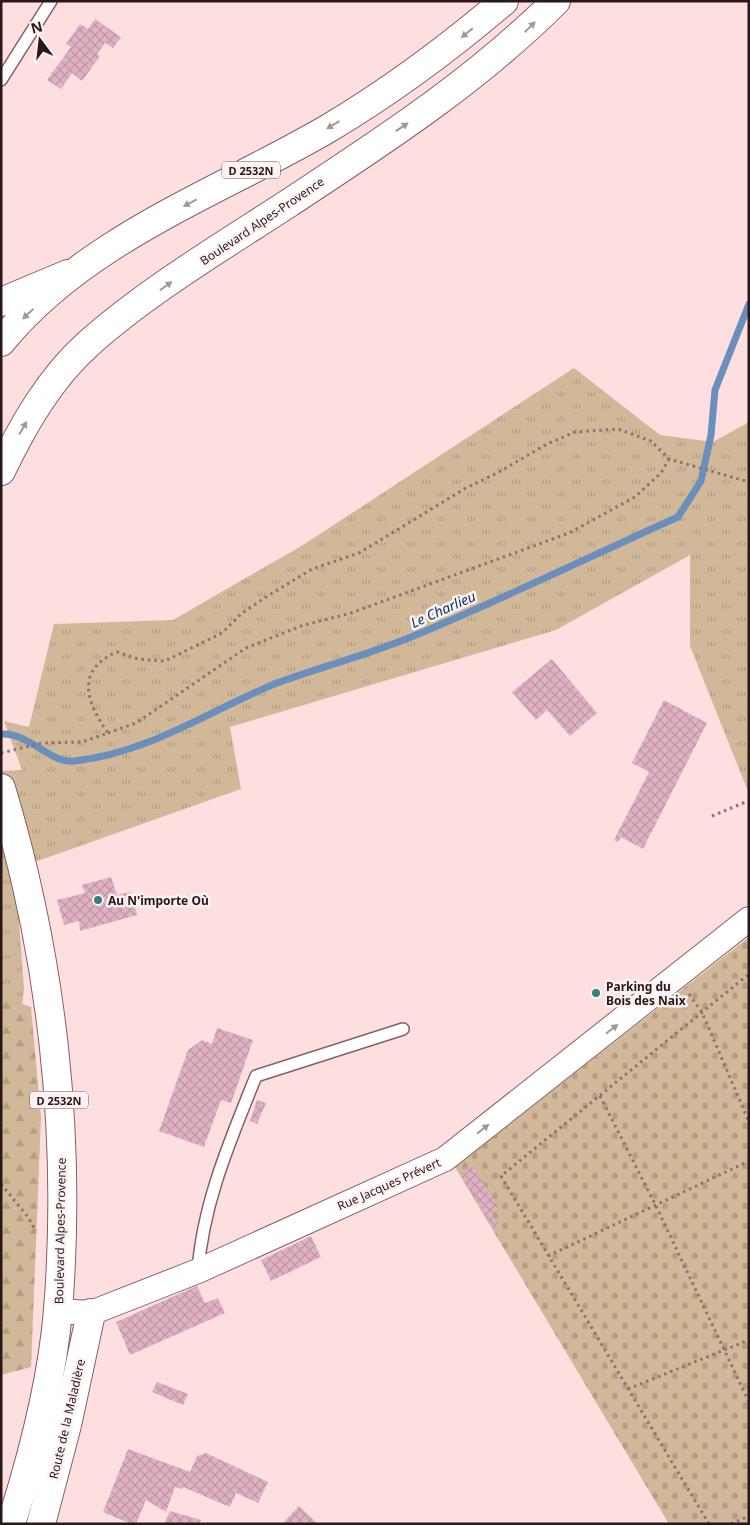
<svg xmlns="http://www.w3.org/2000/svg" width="750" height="1525" font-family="'Noto Sans',sans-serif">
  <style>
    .grass { fill: url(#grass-tufts) }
    .forest { fill: url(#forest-firs) }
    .cemetery { fill: url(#cemetery-stones) }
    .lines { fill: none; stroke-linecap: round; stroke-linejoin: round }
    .stream { stroke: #6a8fbc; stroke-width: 7 }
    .building { fill: url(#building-cross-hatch) }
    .service-casing { stroke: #8a5e61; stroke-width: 14 }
    .minor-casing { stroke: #8a5e61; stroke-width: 26 }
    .tertiary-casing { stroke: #8a5e61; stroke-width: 30 }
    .secondary-casing { stroke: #8a5e61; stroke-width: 30 }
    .primary-casing { stroke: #8a5e61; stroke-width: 30 }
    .path { stroke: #8b7274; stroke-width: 3; stroke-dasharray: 2.5 4; stroke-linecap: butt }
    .service { stroke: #fff; stroke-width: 11 }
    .minor { stroke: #fff; stroke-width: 24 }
    .tertiary { stroke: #fff; stroke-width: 28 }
    .secondary { stroke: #fff; stroke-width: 28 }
    .primary { stroke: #fff; stroke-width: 28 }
    .oneway { fill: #9f9798 }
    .poi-dot { fill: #38807f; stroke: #fdf2f2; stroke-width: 2 }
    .labels { text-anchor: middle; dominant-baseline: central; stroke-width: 5; stroke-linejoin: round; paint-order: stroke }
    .shield { fill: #fdf2f2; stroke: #69595a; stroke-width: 1 }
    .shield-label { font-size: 11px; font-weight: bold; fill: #2a1719 }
    .street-label { font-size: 12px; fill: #2a1719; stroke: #fdf2f2 }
    .poi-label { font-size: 12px; font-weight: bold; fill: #2a1719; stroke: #fdf2f2; text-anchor: start }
    .water-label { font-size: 14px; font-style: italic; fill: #00356d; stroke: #fdf2f2 }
  </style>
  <defs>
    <pattern id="grass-tufts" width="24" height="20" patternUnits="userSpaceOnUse" patternTransform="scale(1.25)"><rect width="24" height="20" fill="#d1b898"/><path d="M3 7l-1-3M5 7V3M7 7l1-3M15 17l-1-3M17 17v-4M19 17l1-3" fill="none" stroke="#b49d82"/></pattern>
    <pattern id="forest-firs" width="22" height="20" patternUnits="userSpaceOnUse" patternTransform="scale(1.25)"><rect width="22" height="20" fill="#d1b898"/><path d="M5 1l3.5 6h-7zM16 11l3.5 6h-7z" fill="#b49d82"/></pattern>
    <pattern id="cemetery-stones" width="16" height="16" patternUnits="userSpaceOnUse" patternTransform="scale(1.25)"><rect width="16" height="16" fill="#d1b898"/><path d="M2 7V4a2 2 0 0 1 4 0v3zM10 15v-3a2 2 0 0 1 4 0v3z" fill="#b49d82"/></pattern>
    <pattern id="building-cross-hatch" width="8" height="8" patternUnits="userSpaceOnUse" patternTransform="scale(1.25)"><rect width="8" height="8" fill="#e0b1c2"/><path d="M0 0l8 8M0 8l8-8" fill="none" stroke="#c098a6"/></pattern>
  </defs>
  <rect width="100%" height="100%" fill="#fedfe0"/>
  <polygon class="grass" points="574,368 660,435 713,442 749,422 749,794 690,646 690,555 556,630 230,727 241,789 15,869 24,988 1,1229 1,771 22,770 4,721 29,727 54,624 173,620 303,545"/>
  <polygon class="forest" points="1,997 31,1007 41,1118 31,1367 1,1375"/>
  <polygon class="cemetery" points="749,937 749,1524 669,1524 455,1167"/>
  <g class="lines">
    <path class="stream" d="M 1,734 C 29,732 50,764 74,761 C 147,754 210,710 277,683 C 323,666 371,654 416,635 C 505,598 591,556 678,517 L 701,481 L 711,435 L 715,390 L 749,304"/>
  </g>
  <g class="building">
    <polygon points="95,19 121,37 113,48 105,43 97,54 100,56 82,81 72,73 61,89 47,80 71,47 66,44 80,24 88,29"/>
    <polygon points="552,659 597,713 570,736 547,710 536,720 512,692"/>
    <polygon points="664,700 707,723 643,849 621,837 618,842 614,840 649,772 632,763"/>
    <polygon points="111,877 117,895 131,892 137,915 80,931 79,921 64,925 57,900 85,893 82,885"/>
    <polygon points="217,1028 253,1040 231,1103 221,1100 204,1147 159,1131 188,1050 202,1040 212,1044"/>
    <polygon points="257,1100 266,1103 257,1124 250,1121"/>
    <polygon points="472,1166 499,1207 491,1212 499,1225 493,1228 461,1175"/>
    <polygon points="311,1236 321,1257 271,1281 261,1260"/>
    <polygon points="197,1286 205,1303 218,1298 225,1313 130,1355 116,1322"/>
    <polygon points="157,1382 188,1394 183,1405 152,1392"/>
    <polygon points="128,1449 190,1472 197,1456 206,1453 268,1482 258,1503 236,1493 230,1507 183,1487 182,1489 175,1487 166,1512 146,1500 136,1524 131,1524 103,1512"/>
    <polygon points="299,1506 318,1524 282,1524"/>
    <polygon points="170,1511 201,1520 199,1524 164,1524"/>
  </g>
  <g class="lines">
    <g class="service-casing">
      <g id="service">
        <polyline points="1,80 51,1"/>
        <path d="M 198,1271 C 203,1202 231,1139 256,1076 L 403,1029"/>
      </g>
    </g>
    <g class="minor-casing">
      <polyline id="minor" points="58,1311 91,1313 198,1271 445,1159 749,919"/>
    </g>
    <g class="tertiary-casing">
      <polyline id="tertiary" points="41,1524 67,1425 91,1313"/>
    </g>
    <g class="secondary-casing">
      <polyline id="secondary" points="1,302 68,274"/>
    </g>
    <g class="primary-casing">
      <g id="primary">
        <path d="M 1,342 C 85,239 218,193 329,128 C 391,91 449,48 504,1"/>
        <path d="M 1,471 C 23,425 50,378 88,344 C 146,292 223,246 289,203 C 383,141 476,81 556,1"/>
        <path d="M 1,788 C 52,957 72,1135 58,1310 C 52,1383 33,1455 11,1524"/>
      </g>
    </g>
    <g class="path">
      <polyline points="108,733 136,723 246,648 301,626 351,613 569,533 635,497 661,473 669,459"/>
      <path d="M 1,753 L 42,743 L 82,742 L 108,733 C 86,702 75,670 117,652 L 138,659 L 165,661 L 222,633 L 242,613 L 266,597 L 312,569 L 359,553 L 466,488 L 499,472 L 547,444 L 575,432 L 618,429 L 651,441 L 669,459 L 749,482"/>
      <polyline points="712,816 748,801"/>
      <polyline points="689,994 702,1012 749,1122"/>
      <polyline points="600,1096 655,1204 749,1402"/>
      <polyline points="1,1184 28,1217 36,1231"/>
      <polyline points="548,1256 749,1161"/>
      <polyline points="628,1389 749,1340"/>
      <polyline points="709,1524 501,1176 749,974"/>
      <polyline points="731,1524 749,1516"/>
    </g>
    <use href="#service" class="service"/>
    <use href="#minor" class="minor"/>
    <use href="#tertiary" class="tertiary"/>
    <use href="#secondary" class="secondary"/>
    <use href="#primary" class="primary"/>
  </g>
  <defs><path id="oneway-solid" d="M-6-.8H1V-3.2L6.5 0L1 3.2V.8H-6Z" transform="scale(1.25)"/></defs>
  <g class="oneway">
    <use href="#oneway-solid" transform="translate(530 27) rotate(-45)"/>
    <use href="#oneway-solid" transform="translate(467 33) rotate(140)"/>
    <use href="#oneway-solid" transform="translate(333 125) rotate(149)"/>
    <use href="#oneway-solid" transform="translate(402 127) rotate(-34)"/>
    <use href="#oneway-solid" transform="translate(190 203) rotate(152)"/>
    <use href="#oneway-solid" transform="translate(166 286) rotate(-35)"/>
    <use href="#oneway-solid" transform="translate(28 314) rotate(137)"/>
    <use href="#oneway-solid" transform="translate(23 428) rotate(-60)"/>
    <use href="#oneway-solid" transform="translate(612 1029) rotate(-38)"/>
    <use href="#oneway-solid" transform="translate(483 1129) rotate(-38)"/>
  </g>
  <g class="poi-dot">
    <circle cx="98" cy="900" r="5"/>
    <circle cx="596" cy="993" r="5"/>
  </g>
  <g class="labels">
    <g class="shield">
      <rect x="222" y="161.5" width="58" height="17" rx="4"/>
      <rect x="30" y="1091.5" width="58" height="17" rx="4"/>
    </g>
    <g class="shield-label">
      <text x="251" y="170">D 2532N</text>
      <text x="59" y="1100">D 2532N</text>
    </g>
    <g class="street-label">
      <text transform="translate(262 221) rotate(-34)">Boulevard Alpes-Provence</text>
      <text transform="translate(389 1184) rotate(-24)">Rue Jacques Prévert</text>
      <text transform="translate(60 1231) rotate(-89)">Boulevard Alpes-Provence</text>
      <text transform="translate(67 1419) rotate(-77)">Route de la Maladière</text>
    </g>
    <g class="poi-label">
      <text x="108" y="900">Au N'importe Où</text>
      <text x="606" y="986">Parking du<tspan x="606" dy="14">Bois des Naix</tspan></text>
    </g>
    <g class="water-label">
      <text transform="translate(443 609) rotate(-24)">Le Charlieu</text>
    </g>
  </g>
  <rect width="750" height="1525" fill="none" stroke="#2a1719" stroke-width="5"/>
  <g transform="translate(40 40) rotate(345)" stroke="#fdf2f2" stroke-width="4" paint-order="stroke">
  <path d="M0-4L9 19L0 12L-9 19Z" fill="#2a1719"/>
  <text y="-8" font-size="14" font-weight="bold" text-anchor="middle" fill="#2a1719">N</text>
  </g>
</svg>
